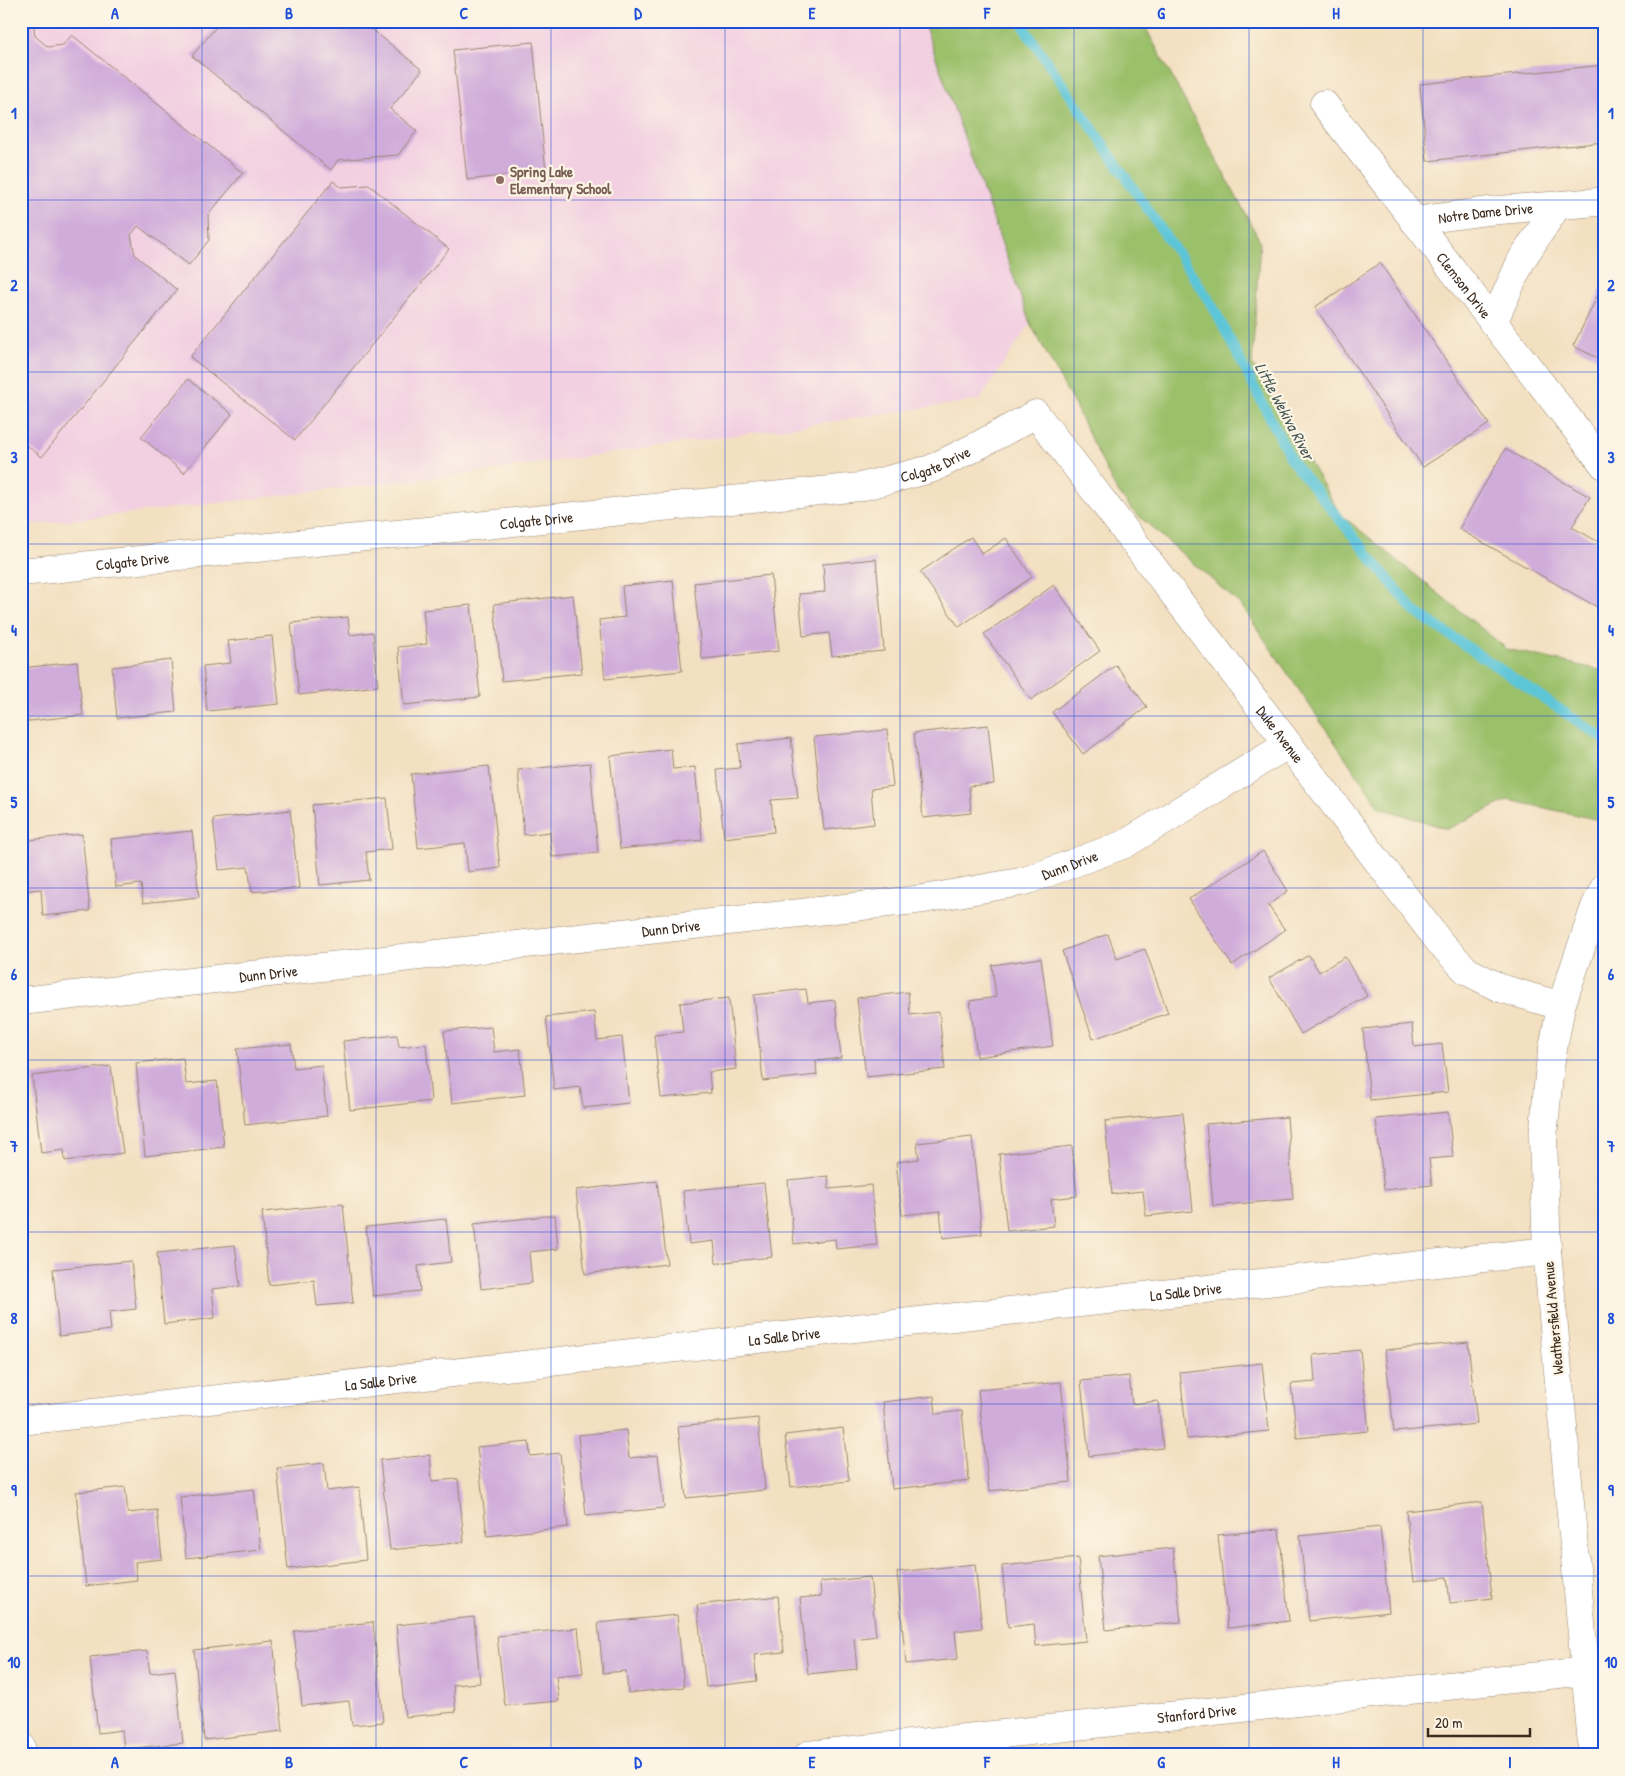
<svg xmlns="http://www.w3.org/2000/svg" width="1625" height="1776" font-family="'Patrick Hand',sans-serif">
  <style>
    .built { fill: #f2cfe1 }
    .green { fill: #9bc06b; stroke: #6b7544 }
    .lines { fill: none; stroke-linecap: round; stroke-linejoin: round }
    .stream { stroke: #5cc5d8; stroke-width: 10 }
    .building { fill: #d0acda }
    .minor-casing { stroke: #978570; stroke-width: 29 }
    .tertiary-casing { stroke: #978570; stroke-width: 29 }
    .minor { stroke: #fff; stroke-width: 28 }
    .tertiary { stroke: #fff; stroke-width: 28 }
    .grid { fill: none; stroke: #1d4ed8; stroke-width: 1; stroke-opacity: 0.55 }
    .education-dot { fill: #8d6e63; stroke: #fcf5e5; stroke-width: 2 }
    .labels { text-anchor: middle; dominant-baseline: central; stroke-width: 4.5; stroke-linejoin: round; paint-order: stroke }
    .education-label { font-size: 15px; font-weight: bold; fill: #785e54; stroke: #fcf5e5; text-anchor: start }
    .street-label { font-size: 15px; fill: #3b2a1e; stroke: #fcf5e5 }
    .water-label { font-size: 16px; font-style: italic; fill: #455856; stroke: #fcf5e5 }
    .neatline { fill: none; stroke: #1d4ed8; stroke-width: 2 }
    .grid-label { font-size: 16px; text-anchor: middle; font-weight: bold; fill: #1d4ed8 }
  </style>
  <rect width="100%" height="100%" fill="#fcf5e5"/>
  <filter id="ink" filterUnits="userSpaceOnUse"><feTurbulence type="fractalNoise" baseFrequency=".02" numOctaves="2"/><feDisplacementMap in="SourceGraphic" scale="10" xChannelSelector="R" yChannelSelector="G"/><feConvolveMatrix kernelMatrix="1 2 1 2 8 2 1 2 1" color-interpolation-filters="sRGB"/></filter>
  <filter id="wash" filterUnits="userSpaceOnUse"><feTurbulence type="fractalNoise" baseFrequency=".0096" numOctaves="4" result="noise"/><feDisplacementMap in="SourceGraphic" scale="20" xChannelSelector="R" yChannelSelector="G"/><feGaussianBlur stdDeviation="1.12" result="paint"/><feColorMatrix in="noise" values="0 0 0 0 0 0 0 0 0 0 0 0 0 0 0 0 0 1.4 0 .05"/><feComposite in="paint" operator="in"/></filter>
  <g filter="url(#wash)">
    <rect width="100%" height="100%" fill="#f3e0c1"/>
    <polygon class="built" points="21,21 923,21 1030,323 980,400 465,474 21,526"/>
    <polygon class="green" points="923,21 1142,21 1260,241 1252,364 1340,514 1507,649 1604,671 1604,821 1509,800 1447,829 1379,807 1241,605 1133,511 1115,488 1075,406 1030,323"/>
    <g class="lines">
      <polyline class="stream" points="1022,21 1025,29 1210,301 1292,461 1414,611 1604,739"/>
    </g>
    <g id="blocks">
      <g class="building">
        <polygon points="21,21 33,21 35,36 48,47 63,45 72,35 243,173 208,215 209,240 189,265 138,226 131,235 135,255 177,290 42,457 21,441"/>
        <polygon points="221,21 362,21 422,70 390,109 417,131 398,155 338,160 331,170 192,56"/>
        <polygon points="533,42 546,171 467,180 453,50"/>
        <polygon points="1604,65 1604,142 1427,161 1420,84"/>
        <polygon points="333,181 341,187 369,185 449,249 295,440 190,357"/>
        <polygon points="1380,263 1489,424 1423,467 1315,307"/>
        <polygon points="1604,283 1604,361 1573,346"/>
        <polygon points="188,379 232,414 184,473 141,437"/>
        <polygon points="1505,449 1590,497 1572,527 1604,545 1604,611 1459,529"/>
        <polygon points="971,537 982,554 1006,538 1032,577 959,627 920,572"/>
        <polygon points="876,559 884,651 832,656 829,633 803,636 799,594 825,592 823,564"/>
        <polygon points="771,575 779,651 702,659 694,583"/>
        <polygon points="673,580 682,671 605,679 599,620 625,617 622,586"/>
        <polygon points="1054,585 1100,651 1031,700 984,634"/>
        <polygon points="573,595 582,673 502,681 494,604"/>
        <polygon points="471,605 480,697 404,705 398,647 427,644 423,610"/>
        <polygon points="348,617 350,635 373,632 378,686 299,695 291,623"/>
        <polygon points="272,636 279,704 207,711 203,666 231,663 228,641"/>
        <polygon points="171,660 176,712 117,718 112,667"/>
        <polygon points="77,662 83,715 21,722 21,668"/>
        <polygon points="1116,665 1147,707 1083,754 1052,712"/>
        <polygon points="988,725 994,784 969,786 971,813 923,818 914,733"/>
        <polygon points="887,730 893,786 871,789 874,824 824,830 814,737"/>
        <polygon points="791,738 798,798 771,800 774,832 724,838 717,770 740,768 738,744"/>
        <polygon points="671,749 673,769 695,767 702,840 620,849 610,756"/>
        <polygon points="590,763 598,853 552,857 550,832 524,835 518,770"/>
        <polygon points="489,766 500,868 468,872 465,843 418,848 411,774"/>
        <polygon points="387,798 392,849 366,852 369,880 320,885 312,805"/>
        <polygon points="290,810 299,888 252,892 248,867 219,870 213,819"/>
        <polygon points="192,831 199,897 143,903 141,884 116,887 111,839"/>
        <polygon points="82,834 90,911 43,916 41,889 21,891 21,841"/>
        <polygon points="1263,851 1288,891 1268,905 1285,930 1232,965 1189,899"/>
        <polygon points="1108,934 1117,959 1145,949 1168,1013 1093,1039 1062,951"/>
        <polygon points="1309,955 1319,972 1345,957 1367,996 1301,1034 1269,978"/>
        <polygon points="1041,958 1053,1046 977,1057 970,1001 996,997 992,965"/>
        <polygon points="806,989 808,1003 835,1000 841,1058 816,1061 817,1075 763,1081 754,995"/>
        <polygon points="908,992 910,1015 939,1012 945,1069 866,1077 857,998"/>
        <polygon points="729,998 736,1069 709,1072 711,1093 661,1098 654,1035 683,1032 680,1003"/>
        <polygon points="594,1012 597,1040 622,1037 629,1103 583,1108 580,1087 554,1090 546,1017"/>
        <polygon points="1412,1024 1414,1047 1442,1044 1448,1092 1370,1100 1363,1029"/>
        <polygon points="491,1027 494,1052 520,1049 525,1095 452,1103 444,1031"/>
        <polygon points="397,1035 399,1047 426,1044 431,1101 350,1110 343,1041"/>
        <polygon points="291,1044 294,1068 321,1065 327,1116 245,1125 237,1049"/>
        <polygon points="183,1058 186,1084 217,1081 224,1147 145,1156 136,1063"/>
        <polygon points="111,1066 123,1153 65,1161 64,1150 41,1153 32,1076"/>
        <polygon points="1448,1112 1453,1157 1429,1159 1432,1185 1384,1190 1376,1119"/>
        <polygon points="1183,1113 1193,1211 1146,1216 1143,1191 1112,1194 1105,1121"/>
        <polygon points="1287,1117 1293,1199 1213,1206 1206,1124"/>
        <polygon points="972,1137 982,1234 943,1238 940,1211 902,1215 896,1162 919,1159 917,1143"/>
        <polygon points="1072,1146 1077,1196 1051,1199 1054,1226 1007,1231 999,1154"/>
        <polygon points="828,1176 829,1189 871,1185 877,1245 836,1249 835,1239 794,1244 788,1180"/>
        <polygon points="657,1181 667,1264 585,1274 576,1190"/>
        <polygon points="764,1183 772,1257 716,1263 714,1241 689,1244 683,1191"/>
        <polygon points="343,1204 353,1303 317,1306 314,1280 269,1285 262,1212"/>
        <polygon points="555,1215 558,1249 529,1252 532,1283 481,1289 474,1224"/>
        <polygon points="446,1219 451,1262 418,1266 420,1291 373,1296 366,1227"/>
        <polygon points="235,1245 240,1286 212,1289 215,1318 164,1324 157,1253"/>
        <polygon points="131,1261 136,1309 109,1312 111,1330 59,1336 53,1269"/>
        <polygon points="1468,1342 1477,1424 1394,1432 1385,1350"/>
        <polygon points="1360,1350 1369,1431 1297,1438 1291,1384 1315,1382 1313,1355"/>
        <polygon points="1262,1363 1269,1431 1187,1439 1180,1372"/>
        <polygon points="1129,1376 1132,1404 1158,1401 1163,1448 1089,1456 1081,1381"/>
        <polygon points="1061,1382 1071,1482 989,1491 978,1390"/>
        <polygon points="934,1396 936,1414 962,1411 969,1481 892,1489 883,1402"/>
        <polygon points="758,1418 765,1490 686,1498 678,1426"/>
        <polygon points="843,1428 849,1481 791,1487 785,1435"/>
        <polygon points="626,1430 629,1458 658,1455 664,1508 586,1516 578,1435"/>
        <polygon points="529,1442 530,1456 560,1453 568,1527 487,1536 477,1447"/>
        <polygon points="430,1455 432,1481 458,1479 464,1542 390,1550 380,1460"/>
        <polygon points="324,1463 327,1491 359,1487 366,1560 288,1569 277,1468"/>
        <polygon points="125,1487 128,1513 157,1510 162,1559 135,1562 137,1580 86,1586 76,1492"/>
        <polygon points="254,1489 261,1550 186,1558 180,1497"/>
        <polygon points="1482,1502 1492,1598 1450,1603 1447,1577 1414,1581 1406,1511"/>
        <polygon points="1380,1527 1389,1612 1309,1621 1300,1536"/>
        <polygon points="1279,1529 1289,1621 1228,1628 1218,1535"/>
        <polygon points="1173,1548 1181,1622 1106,1630 1098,1556"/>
        <polygon points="1078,1558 1086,1641 1036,1646 1034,1624 1008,1627 1002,1566"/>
        <polygon points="975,1564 982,1628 955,1631 958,1659 906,1664 897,1572"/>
        <polygon points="870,1577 876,1636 854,1639 857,1669 808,1674 800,1598 821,1596 820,1582"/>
        <polygon points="778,1596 784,1652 754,1655 757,1681 706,1687 697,1605"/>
        <polygon points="677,1615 684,1687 628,1693 626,1671 603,1673 598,1623"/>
        <polygon points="474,1617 480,1683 453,1685 456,1712 405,1717 396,1625"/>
        <polygon points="373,1622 383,1722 352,1725 349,1701 302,1706 294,1631"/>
        <polygon points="578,1628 583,1673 556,1676 559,1701 505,1706 497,1636"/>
        <polygon points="273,1641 283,1731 204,1740 194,1650"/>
        <polygon points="147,1651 150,1673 175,1670 183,1743 124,1749 122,1730 98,1733 90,1657"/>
      </g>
    </g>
  </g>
  <g filter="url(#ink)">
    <use href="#blocks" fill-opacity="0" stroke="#978570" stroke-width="1"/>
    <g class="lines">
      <g class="minor-casing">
        <g id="minor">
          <path id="s1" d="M 1324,104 L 1604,465"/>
          <path id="s2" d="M 1414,221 L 1488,211 L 1598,202 L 1604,203"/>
          <polyline points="1493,323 1522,259 1557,206"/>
          <path id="s3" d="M 21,572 L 860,487 L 931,469 L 979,445 L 1036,414 L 1441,944 L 1467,971 L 1500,988 L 1561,1006"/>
          <path id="s4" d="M 21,1001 L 924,899 L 1025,881 L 1125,844 L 1287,745"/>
          <path id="s5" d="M 21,1421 L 1547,1251"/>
          <polyline points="21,1746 22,1755"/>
          <path id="s6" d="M 808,1755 L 1586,1671"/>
        </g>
      </g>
      <g class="tertiary-casing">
        <polyline id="tertiary" points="1593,1755 1547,1251 1543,1138 1550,1065 1561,1006 1595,907 1604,888"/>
      </g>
      <use href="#minor" class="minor"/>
      <use href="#tertiary" class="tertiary"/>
    </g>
  </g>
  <path class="grid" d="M 202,21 L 202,1755M 376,21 L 376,1755M 551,21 L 551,1755M 725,21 L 725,1755M 900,21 L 900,1755M 1074,21 L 1074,1755M 1249,21 L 1249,1755M 1423,21 L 1423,1755M 21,200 L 1604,200M 21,372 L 1604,372M 21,544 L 1604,544M 21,716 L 1604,716M 21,888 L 1604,888M 21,1060 L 1604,1060M 21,1232 L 1604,1232M 21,1404 L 1604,1404M 21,1576 L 1604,1576"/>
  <circle class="education-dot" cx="500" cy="180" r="5"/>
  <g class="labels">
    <g class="education-label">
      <text x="510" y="171">Spring Lake<tspan x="510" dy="17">Elementary School</tspan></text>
    </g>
    <g class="street-label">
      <text stroke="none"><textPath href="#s2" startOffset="72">Notre Dame Drive</textPath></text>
      <text stroke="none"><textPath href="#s1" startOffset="229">Clemson Drive</textPath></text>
      <text stroke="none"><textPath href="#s3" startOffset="922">Colgate Drive</textPath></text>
      <text stroke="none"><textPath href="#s3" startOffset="518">Colgate Drive</textPath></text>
      <text stroke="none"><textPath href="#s3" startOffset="112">Colgate Drive</textPath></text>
      <text stroke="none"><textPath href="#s3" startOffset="1438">Duke Avenue</textPath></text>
      <text stroke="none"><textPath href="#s4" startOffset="1059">Dunn Drive</textPath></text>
      <text stroke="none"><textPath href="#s4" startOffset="654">Dunn Drive</textPath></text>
      <text stroke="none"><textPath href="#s4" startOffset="249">Dunn Drive</textPath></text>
      <text stroke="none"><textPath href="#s5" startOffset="1172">La Salle Drive</textPath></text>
      <text transform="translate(1553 1318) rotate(-95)">Weathersfield Avenue</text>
      <text stroke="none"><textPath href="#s5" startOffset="768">La Salle Drive</textPath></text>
      <text stroke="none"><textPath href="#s5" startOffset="362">La Salle Drive</textPath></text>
      <text stroke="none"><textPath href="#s6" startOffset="391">Stanford Drive</textPath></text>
    </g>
    <g class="water-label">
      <text transform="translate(1285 411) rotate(62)">Little Wekiva River</text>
    </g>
  </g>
  <rect width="1625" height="1776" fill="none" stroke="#fcf5e5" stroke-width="55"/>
  <path d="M1428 1728v8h102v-8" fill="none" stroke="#3b2a1e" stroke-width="2.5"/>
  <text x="1435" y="1728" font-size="15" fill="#3b2a1e" stroke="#fcf5e5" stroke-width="4" paint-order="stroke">20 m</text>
  <rect x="28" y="28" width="1570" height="1720" class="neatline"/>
  <g class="grid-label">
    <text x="115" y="19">A</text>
    <text x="289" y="19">B</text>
    <text x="464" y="19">C</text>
    <text x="638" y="19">D</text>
    <text x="812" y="19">E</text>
    <text x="987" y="19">F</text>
    <text x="1161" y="19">G</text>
    <text x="1336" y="19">H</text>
    <text x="1510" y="19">I</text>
    <text x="14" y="119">1</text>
    <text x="1611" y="119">1</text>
    <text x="14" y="291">2</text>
    <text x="1611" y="291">2</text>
    <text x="14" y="463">3</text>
    <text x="1611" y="463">3</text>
    <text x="14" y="636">4</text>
    <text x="1611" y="636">4</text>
    <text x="14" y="808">5</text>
    <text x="1611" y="808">5</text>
    <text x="14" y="980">6</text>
    <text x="1611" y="980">6</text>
    <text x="14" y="1152">7</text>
    <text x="1611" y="1152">7</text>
    <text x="14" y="1324">8</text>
    <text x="1611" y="1324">8</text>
    <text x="14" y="1496">9</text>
    <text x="1611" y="1496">9</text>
    <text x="14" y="1668">10</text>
    <text x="1611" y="1668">10</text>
    <text x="115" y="1768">A</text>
    <text x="289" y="1768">B</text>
    <text x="464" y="1768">C</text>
    <text x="638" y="1768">D</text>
    <text x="812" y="1768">E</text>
    <text x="987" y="1768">F</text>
    <text x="1161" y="1768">G</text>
    <text x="1336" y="1768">H</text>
    <text x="1510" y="1768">I</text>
  </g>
</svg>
